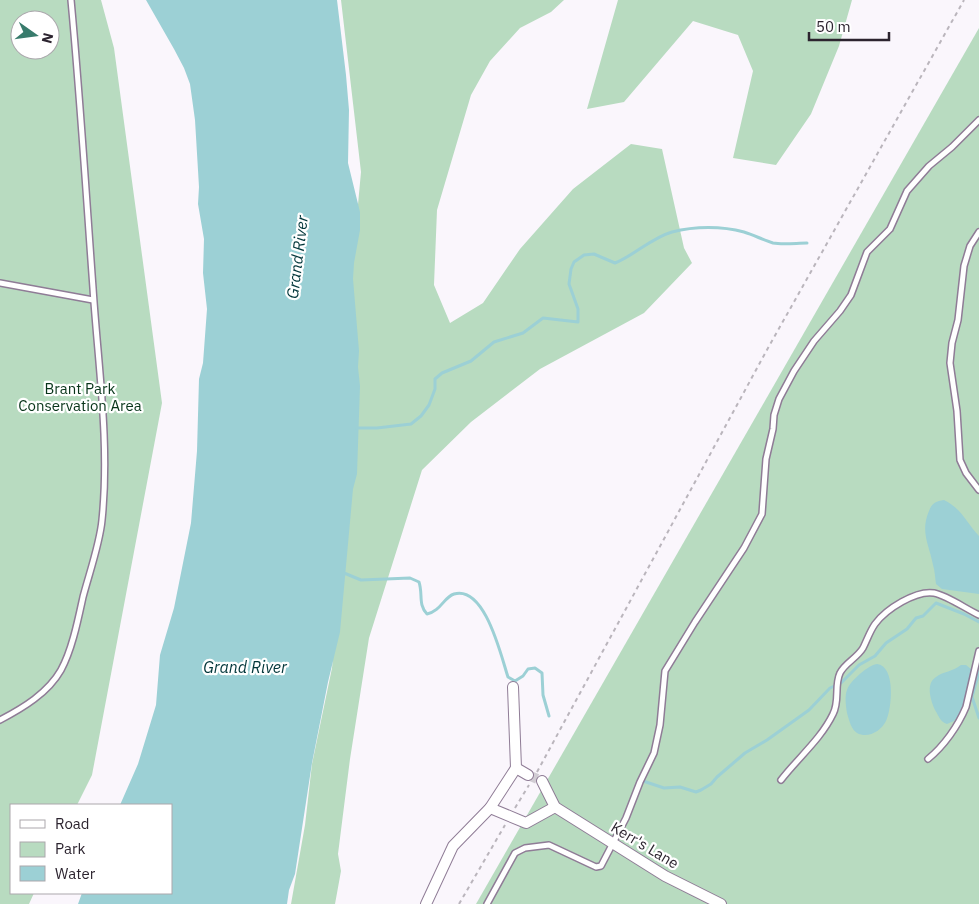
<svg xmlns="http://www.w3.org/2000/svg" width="979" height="904" font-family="'IBM Plex Sans',sans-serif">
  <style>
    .green { fill: #b8dbc0; fill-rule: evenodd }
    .water { fill: #9cd0d5 }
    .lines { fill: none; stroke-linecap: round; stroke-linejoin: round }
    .stream { stroke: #9cd0d5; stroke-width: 3 }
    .minor-tunnel { stroke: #d1ccd3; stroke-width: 10; stroke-dasharray: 10 5; stroke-linecap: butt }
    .service-casing { stroke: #8f7c96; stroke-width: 8 }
    .minor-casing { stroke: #8f7c96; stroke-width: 12 }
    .path { stroke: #bab5bc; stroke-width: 2; stroke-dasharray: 4 4; stroke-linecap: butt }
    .service { stroke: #fff; stroke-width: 5 }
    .minor { stroke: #fff; stroke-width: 10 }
    .labels { text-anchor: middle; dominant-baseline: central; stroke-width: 4.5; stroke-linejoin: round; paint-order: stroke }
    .park-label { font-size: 15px; fill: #073419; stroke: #fff }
    .street-label { font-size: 15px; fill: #2c242f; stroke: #fff }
    .water-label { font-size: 16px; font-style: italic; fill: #02363a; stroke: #fff }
  </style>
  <rect width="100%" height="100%" fill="#faf6fc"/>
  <g class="green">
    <path d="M 0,0 L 101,0 L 114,48 L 162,403 L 92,775 L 77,805 L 11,805 L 11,893 L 34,893 L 29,904 L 0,904 ZM 20,20 L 50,20 L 50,50 L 20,50 Z"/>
    <polygon points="341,0 564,0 551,12 520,28 490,61 471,95 437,210 434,285 450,323 483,303 520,249 573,189 631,144 662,149 684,248 692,263 644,313 540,369 471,422 422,470 369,638 350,759 338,854 341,871 335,904 291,904 305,825 312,764 332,668 356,426 350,291 361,172"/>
    <polygon points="618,0 852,0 839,46 811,114 776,165 733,158 753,71 738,35 693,21 624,102 587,109"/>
    <polygon points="979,28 979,904 476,904"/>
  </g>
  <g class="water">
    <polygon points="146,0 337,0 346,75 349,110 348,163 360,212 360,230 354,263 353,279 359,351 358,367 360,386 357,474 353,489 340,632 328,682 312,763 295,874 289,890 287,904 78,904 82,893 171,893 171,805 120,805 138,764 156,705 160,655 174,608 191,523 197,451 199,379 203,363 207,309 203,273 204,239 198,204 199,187 195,120 190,84 184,68 174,49"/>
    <path d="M 944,500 C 962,509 966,522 979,536 L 979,594 L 942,589 L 936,584 C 935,578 935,571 933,565 C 929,544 920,532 929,511 C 932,503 936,501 944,500 Z"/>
    <path d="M 877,664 C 896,666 892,709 886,721 C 881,731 868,739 857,733 C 851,729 849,720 847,713 C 844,692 845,687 861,673 C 866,669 871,665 877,664 Z"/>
    <path d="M 961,665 L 966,665 L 971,669 L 971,674 L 961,713 L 954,721 L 947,724 C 940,722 939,716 935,710 C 931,701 925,684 936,677 C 944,671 952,672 961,665 Z"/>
  </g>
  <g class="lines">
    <g class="stream">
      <path d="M 357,428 L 377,428 L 411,424 L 421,416 L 429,405 L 435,389 L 435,379 L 442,373 L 471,361 L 494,342 L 523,333 L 543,318 L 578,322 L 578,309 L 569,284 L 571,269 L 574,262 L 584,255 L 594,254 L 615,263 C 635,255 651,238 672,232 C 695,226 722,226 744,232 C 754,235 763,240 773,243 C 783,245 797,243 807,243"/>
      <path d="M 344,573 L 361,580 L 410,578 L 419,582 C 423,594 418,605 427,614 C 441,611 444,597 454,594 C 485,585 501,656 508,677 L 515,681 L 523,676 L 528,669 L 535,668 L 542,673 L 543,695 L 549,716"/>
      <polyline points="979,672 972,697 979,718"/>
      <polyline points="643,781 664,788 680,787 696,792 701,790 711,784 717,777 745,753 767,740 809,710 830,688 841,683 859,665 875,656 886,643 907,629 916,618 923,616 936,603 964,614 979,622"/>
    </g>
    <polyline class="minor-tunnel" points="528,775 542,781"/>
    <g class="service-casing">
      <g id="service">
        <polyline points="979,232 970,246 964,266 958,320 952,343 950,363 957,411 960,460 966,473 979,490"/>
        <polyline points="0,283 93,300"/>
        <path d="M 0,720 C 23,708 48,693 61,670 C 72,650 78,620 83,597 C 89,574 100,543 102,520 C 110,443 98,365 93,288 C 86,192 80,96 71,0"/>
        <path d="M 928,759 C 944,746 958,726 966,707 L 979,651"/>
        <path d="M 781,780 C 798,758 821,739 833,714 C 840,701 834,686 840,673 C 845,663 857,658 863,648 C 867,640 870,631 875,624 C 886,609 916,590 934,593 C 948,596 966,609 979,615"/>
        <polyline points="487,904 515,853 525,848 549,845 596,867 601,866 626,818 640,782 654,753 660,725 665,671 695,622 744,548 762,514 766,459 773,429 774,415 779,399 794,371 814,341 840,311 851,295 867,252 890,229 907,191 929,166 952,147 979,120"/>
      </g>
    </g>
    <g class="minor-casing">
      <g id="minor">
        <polyline points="513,687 516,768 528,775"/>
        <polyline points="542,781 555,807 665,876 721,904"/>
        <polyline points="490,808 526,823 555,807"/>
        <polyline points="426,904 453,846 490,808 516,768"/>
      </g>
    </g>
    <g class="path">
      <polyline points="537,772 768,348 964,0"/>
      <polyline points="515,808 529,785"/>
      <polyline points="459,904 505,825"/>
    </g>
    <use href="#service" class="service"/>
    <use href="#minor" class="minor"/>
  </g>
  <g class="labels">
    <g class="park-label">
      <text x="80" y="388">Brant Park<tspan x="80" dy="17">Conservation Area</tspan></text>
    </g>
    <g class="street-label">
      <text transform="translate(645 845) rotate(31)">Kerr's Lane</text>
    </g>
    <g class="water-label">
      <text transform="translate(297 257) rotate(-83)">Grand River</text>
      <text x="245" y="667">Grand River</text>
    </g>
  </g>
  <rect x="10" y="804" width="162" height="90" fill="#ffffff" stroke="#aba7ac"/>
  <rect x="20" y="820" width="25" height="8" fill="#ffffff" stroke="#aba7ac"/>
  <text x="55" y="829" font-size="15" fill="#2c242f">Road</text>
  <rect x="20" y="842" width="25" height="15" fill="#b8dbc0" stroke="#aba7ac"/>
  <text x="55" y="854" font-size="15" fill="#2c242f">Park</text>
  <rect x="20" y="866" width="25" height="15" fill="#9cd0d5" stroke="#aba7ac"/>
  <text x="55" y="879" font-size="15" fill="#2c242f">Water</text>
  <g transform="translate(35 35) rotate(104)"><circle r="24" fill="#ffffff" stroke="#aba7ac"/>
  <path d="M0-4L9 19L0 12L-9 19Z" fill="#387b6c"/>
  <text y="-8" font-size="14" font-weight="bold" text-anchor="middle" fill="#2c242f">N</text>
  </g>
  <path d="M809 32v8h80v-8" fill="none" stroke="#2c242f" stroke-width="2.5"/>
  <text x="816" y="32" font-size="15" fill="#2c242f" stroke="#ffffff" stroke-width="4" paint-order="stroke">50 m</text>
</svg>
